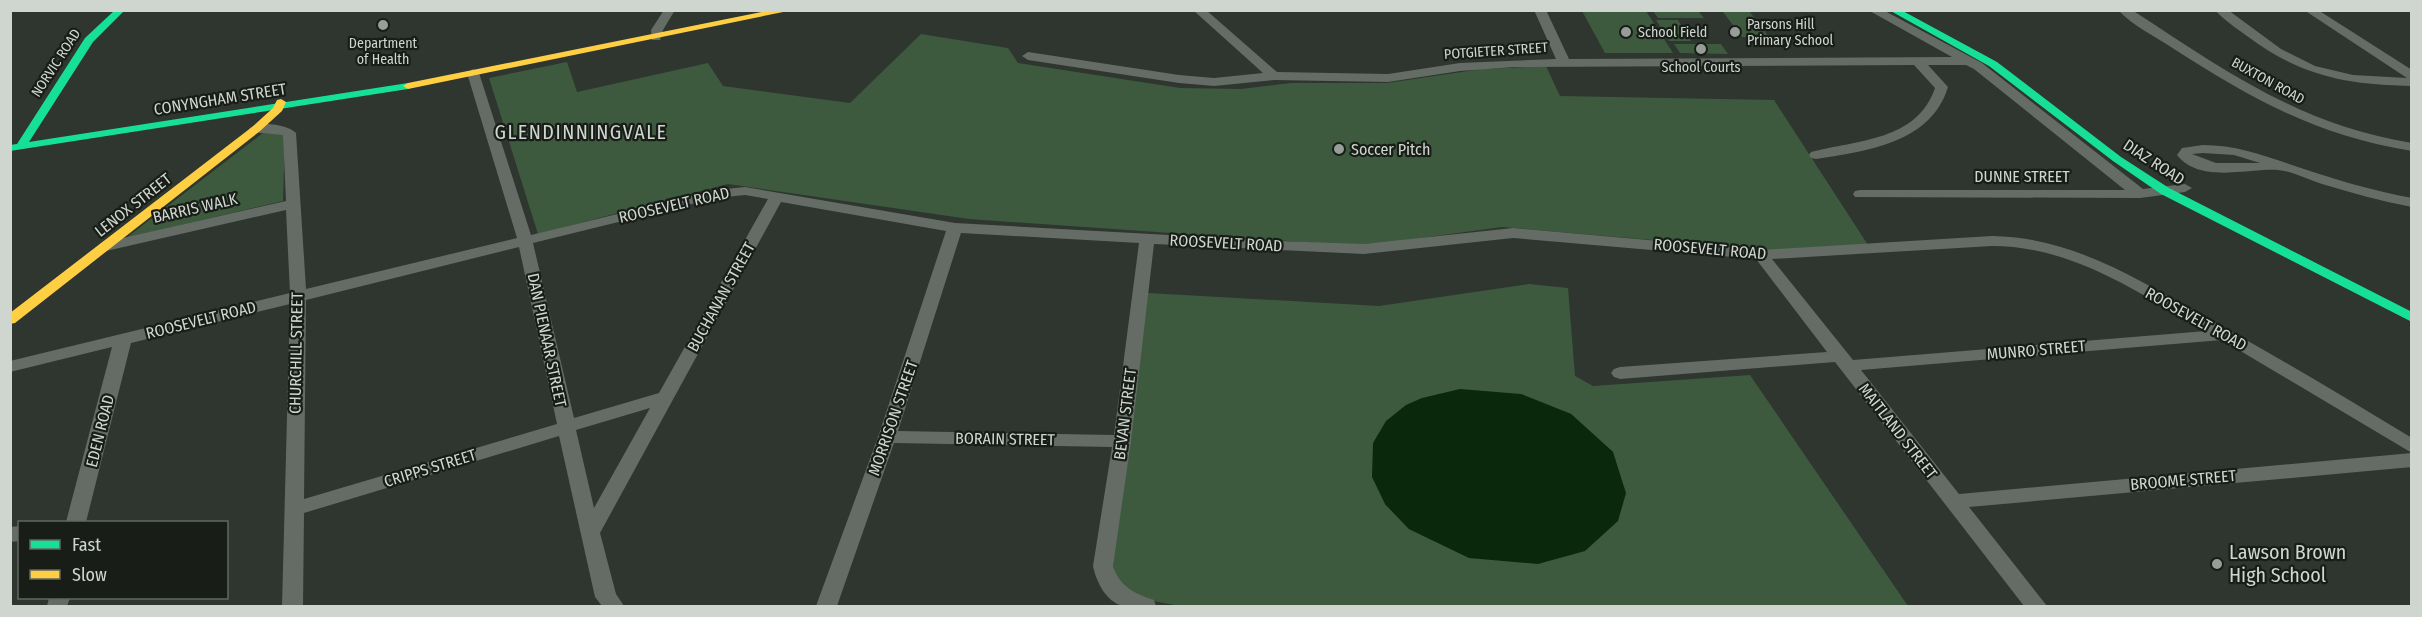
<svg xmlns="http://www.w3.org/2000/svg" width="2422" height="617" font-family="'Fira Sans Condensed',sans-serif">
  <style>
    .green { fill: #3d5a3e; fill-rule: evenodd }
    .water { fill: #0a280c }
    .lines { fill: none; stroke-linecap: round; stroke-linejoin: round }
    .street { fill: #656c65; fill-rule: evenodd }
    .fast { fill: #16e098; fill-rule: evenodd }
    .slow { fill: #ffcf43; fill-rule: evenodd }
    .poi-dot { fill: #979e97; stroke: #181d18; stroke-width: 2 }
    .labels { text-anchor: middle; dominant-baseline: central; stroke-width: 4.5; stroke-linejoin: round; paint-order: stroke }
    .far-poi-label { font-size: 14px; fill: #cfd6cf; stroke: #181d18; text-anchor: start }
    .far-street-label { font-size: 14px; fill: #cfd6cf; stroke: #181d18 }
    .street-label { font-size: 16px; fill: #cfd6cf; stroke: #181d18 }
    .poi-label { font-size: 16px; fill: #cfd6cf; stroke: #181d18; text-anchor: start }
    .quarter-label { font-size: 20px; letter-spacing: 1.5px; fill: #cfd6cf; stroke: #181d18 }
    .near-poi-label { font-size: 20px; fill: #cfd6cf; stroke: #181d18; text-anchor: start }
  </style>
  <rect width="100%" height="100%" fill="#2f352f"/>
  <g class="green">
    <polygon points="1582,11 1646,11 1673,53 1605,53"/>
    <polygon points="1653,11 1698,11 1704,18 1658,18"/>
    <polygon points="1723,12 1750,12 1769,37 1742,37"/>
    <polygon points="1656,20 1678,20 1691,41 1669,41"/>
    <polygon points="921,34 1008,48 1018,63 1180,88 1241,89 1291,83 1387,83 1482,69 1546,66 1560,96 1774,100 1868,245 1770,250 1502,227 1384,243 1345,245 969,219 728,184 538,234 489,78 567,62 577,92 708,63 723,86 850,103"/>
    <polygon points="1674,44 1721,44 1728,54 1680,53"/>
    <polygon points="263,133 285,134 283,201 126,238"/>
    <path d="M 1529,284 L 1568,288 L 1575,376 L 1593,386 L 1750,375 L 1908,606 L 1180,606 C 1154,601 1112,596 1113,561 L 1148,293 L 1379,306 ZM 1521,394 L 1571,414 L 1613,452 L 1470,558 L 1409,529 L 1385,504 Z"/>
  </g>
  <polygon class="water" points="1460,389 1521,394 1571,414 1613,452 1626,493 1618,521 1585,551 1538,564 1469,558 1409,529 1385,504 1372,477 1373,443 1386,421 1406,405 1422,398"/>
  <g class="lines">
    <g class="street">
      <polygon points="664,10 675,10 663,30 660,40 652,40 651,30"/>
      <path d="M 1193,10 L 1206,10 L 1277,72 L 1388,74 L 1460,63 L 1556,59 L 1534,10 L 1546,10 L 1569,59 L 1952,57 L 1868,10 L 1883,10 L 1982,63 L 2143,189 L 2185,184 L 2192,188 L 2185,192 L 2140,198 L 1855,197 L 1853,194 L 1855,191 L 1860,190 L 2125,190 L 1974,69 L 1966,65 L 1928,65 L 1948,87 C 1931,143 1867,151 1816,159 L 1811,158 L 1809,155 L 1811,152 C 1857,140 1917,141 1935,88 L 1914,65 L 1514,67 L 1460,71 L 1388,82 L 1274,80 L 1214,86 L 1179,83 L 1028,60 L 1022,56 L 1028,52 L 1179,75 L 1214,78 L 1263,73 Z"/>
      <path d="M 2118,10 L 2132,10 C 2224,70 2300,125 2412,143 L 2412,151 C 2317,136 2254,100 2174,49 C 2156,37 2133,26 2118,10 Z"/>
      <path d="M 2215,10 L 2228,10 L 2281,49 L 2315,66 L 2353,75 L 2407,78 L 2304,10 L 2318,10 L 2412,70 L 2412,86 C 2346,85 2300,76 2247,36 C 2236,28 2224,20 2215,10 Z"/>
      <path d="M 473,69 L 479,73 L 531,235 L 716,190 L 745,187 L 955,223 L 1277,241 L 1364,244 L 1513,228 L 1761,250 L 1992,236 C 2073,237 2138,280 2207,318 C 2276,356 2344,397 2412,438 L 2412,453 L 2222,340 L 1861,370 L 1959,494 L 2412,453 L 2412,467 L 1969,507 L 2047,606 L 2024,606 L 1835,362 L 1620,379 L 1614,377 L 1611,373 L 1614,369 L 1620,367 L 1827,352 L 1756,259 L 1513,238 L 1364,254 L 1154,244 L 1131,441 L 1113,566 C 1119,586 1135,594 1154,600 L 1156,606 C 1146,606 1133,609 1123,606 C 1106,602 1096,581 1093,566 L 1112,447 L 894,443 L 837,606 L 816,606 L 878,437 L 946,231 L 781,202 L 600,533 L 616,594 L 624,606 L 602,606 L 595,597 L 559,436 L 304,513 L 303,606 L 282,606 L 290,304 L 131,343 L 86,522 L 66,522 L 112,347 L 10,372 L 10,361 L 290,293 L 286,210 L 106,251 L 98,246 L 101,243 L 286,201 L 283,135 L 251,132 L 249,129 C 258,120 287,124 296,133 L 306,289 L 517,238 L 467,73 ZM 745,195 L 768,199 L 659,393 L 574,418 L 533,243 L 716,198 ZM 961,233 L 1139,243 L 1114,435 L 898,431 ZM 1992,246 C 2073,246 2138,293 2206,331 L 1853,360 L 1772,259 ZM 519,247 L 557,424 L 304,499 L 306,300 ZM 650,408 L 594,508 L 576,430 Z"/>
      <path d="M 2203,145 C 2238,145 2268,157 2301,168 C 2337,180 2374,191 2412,198 L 2412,207 C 2381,201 2352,193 2322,184 C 2309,180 2292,171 2278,170 C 2247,168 2200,184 2177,155 L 2182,148 ZM 2203,153 L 2234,155 L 2260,163 L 2216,163 L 2192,154 Z"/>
      <polygon points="20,526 20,541 10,542 10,527"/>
      <polygon points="49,598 70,598 67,606 47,606"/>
    </g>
    <g class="fast">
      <polygon points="115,10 125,10 93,42 29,142 408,83 413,86 408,89 10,151 10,145 17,144 85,38"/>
      <polygon points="1889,10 1901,10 1997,62 2121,157 2169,188 2412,312 2412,322 2161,194 2113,161 1989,66"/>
    </g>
    <g class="slow">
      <polygon points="772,10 793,10 408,89 403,86 408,83"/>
      <polygon points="281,99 286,102 282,111 260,131 15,323 10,324 10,313 252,127 273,108 277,100"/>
    </g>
  </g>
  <g class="poi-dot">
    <circle cx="383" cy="25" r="6"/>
    <circle cx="1626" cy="32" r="6"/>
    <circle cx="1735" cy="32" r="6"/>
    <circle cx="1701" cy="49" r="6"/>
    <circle cx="1339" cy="149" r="6"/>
    <circle cx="2217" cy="564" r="6"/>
  </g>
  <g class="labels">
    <g class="far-poi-label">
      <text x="1747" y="24">Parsons Hill<tspan x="1747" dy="16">Primary School</tspan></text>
      <text x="1638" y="32">School Field</text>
      <text x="383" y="43" text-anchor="middle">Department<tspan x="383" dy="16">of Health</tspan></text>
      <text x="1701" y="67" text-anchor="middle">School Courts</text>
    </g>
    <g class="far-street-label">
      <text transform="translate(1496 51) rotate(-4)">POTGIETER STREET</text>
      <text transform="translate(56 63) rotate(-57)">NORVIC ROAD</text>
      <text transform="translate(2268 81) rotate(29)">BUXTON ROAD</text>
    </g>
    <g class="street-label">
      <text transform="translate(220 99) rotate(-9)">CONYNGHAM STREET</text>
      <text transform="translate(2154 162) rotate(33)">DIAZ ROAD</text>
      <text x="2022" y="176">DUNNE STREET</text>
      <text transform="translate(133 205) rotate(-38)">LENOX STREET</text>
      <text transform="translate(674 205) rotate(-13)">ROOSEVELT ROAD</text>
      <text transform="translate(195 208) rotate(-13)">BARRIS WALK</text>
      <text transform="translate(1226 243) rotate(3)">ROOSEVELT ROAD</text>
      <text transform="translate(1710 249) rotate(5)">ROOSEVELT ROAD</text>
      <text transform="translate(721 297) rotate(-61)">BUCHANAN STREET</text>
      <text transform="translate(2196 319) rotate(29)">ROOSEVELT ROAD</text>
      <text transform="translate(201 320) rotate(-14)">ROOSEVELT ROAD</text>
      <text transform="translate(547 340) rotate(78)">DAN PIENAAR STREET</text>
      <text transform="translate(2036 350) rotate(-5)">MUNRO STREET</text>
      <text transform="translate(296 353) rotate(-89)">CHURCHILL STREET</text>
      <text transform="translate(1125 414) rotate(-83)">BEVAN STREET</text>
      <text transform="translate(893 418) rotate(-71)">MORRISON STREET</text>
      <text transform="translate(100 431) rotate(-76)">EDEN ROAD</text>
      <text transform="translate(1898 431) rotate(52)">MAITLAND STREET</text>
      <text transform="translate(1005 439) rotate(1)">BORAIN STREET</text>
      <text transform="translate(430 468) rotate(-17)">CRIPPS STREET</text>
      <text transform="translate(2183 480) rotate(-5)">BROOME STREET</text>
    </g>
    <g class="poi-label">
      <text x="1351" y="149">Soccer Pitch</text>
    </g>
    <g class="quarter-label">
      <text x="581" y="132">GLENDINNINGVALE</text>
    </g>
    <g class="near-poi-label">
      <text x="2229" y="552">Lawson Brown<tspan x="2229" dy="23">High School</tspan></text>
    </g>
  </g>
  <rect width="2422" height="617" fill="none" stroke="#cfd6cf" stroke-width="24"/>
  <rect x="18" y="521" width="210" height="78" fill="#181d18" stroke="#616761" stroke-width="1.5"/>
  <rect x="30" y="540" width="30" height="9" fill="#16e098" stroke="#616761" stroke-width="1.5"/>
  <text x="72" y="551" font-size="18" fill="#cfd6cf">Fast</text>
  <rect x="30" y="570" width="30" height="9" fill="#ffcf43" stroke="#616761" stroke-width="1.5"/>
  <text x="72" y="581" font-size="18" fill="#cfd6cf">Slow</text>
</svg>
